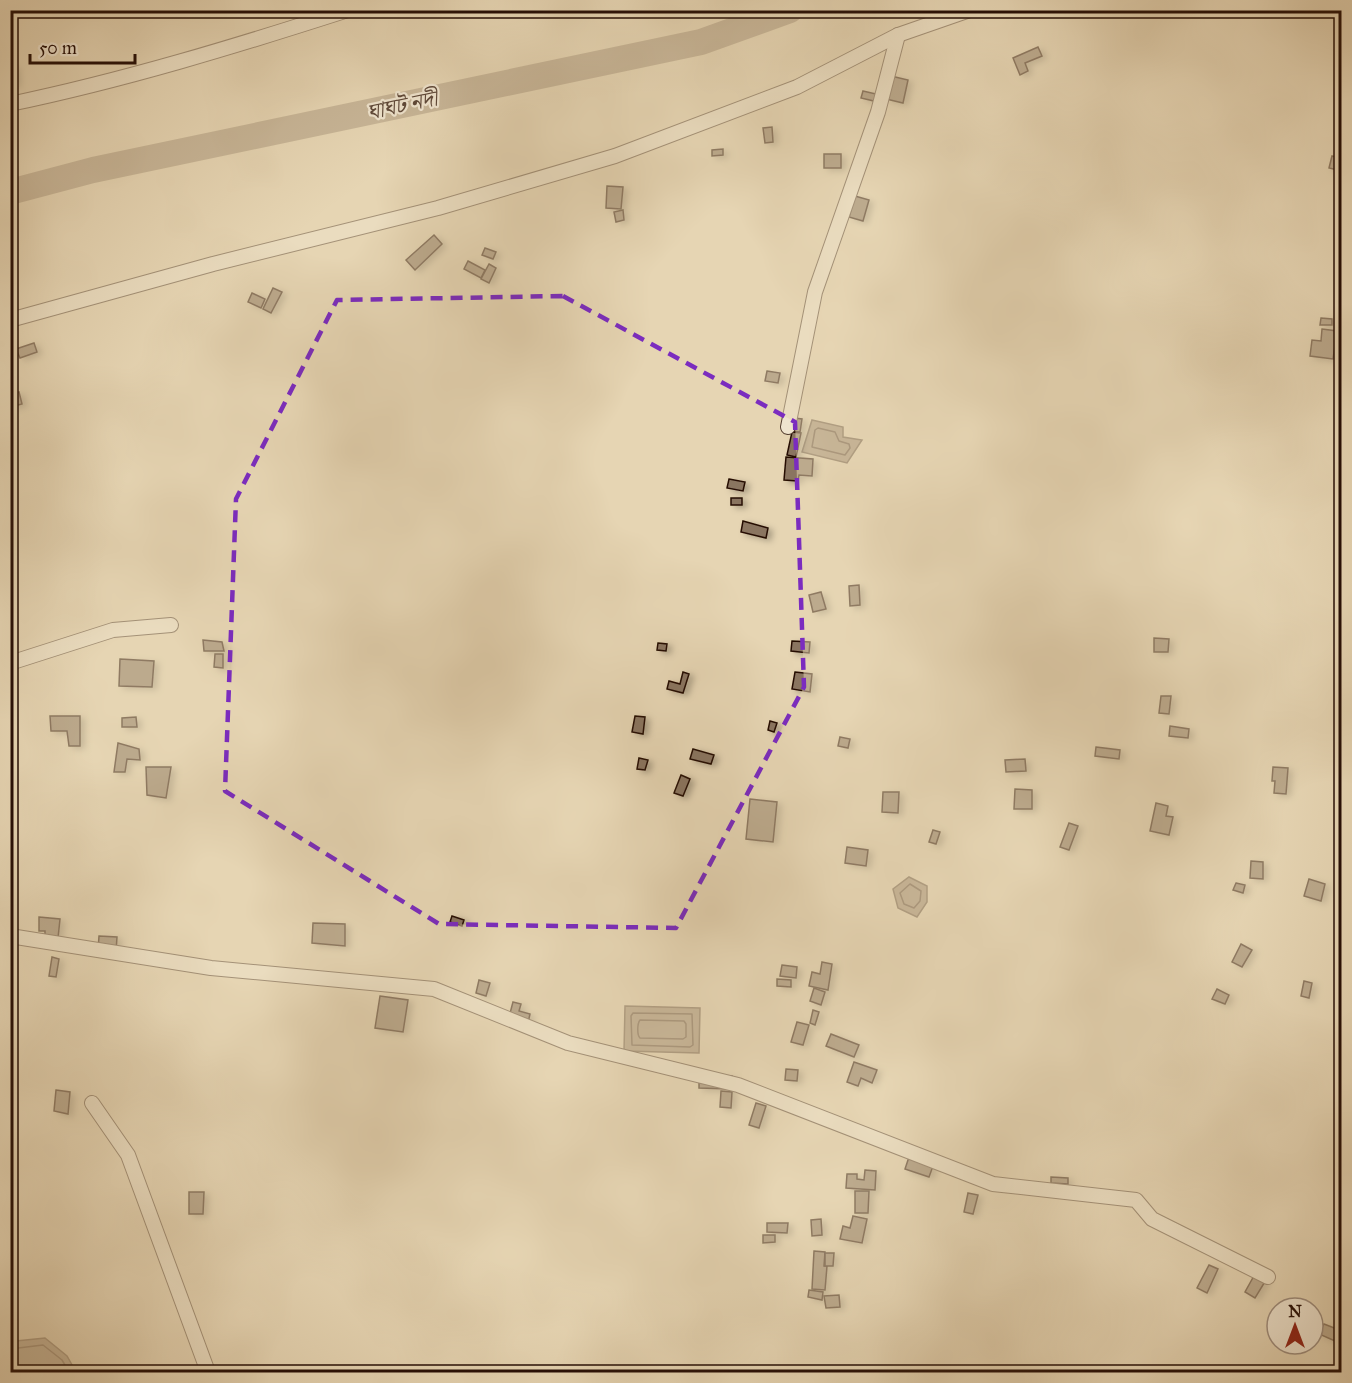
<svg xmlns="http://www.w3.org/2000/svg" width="1352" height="1383" font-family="'IM FELL Great Primer','Noto Serif Bengali',serif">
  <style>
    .water { fill: #a59178; stroke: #725d4a; stroke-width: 1.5 }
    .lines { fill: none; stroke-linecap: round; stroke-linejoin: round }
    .shore { stroke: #66503f; stroke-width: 1.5 }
    .river { stroke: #a59178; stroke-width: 26 }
    .building { fill: #8a7560; stroke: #260e06; stroke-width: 1.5; filter: url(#shadow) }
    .minor-casing { stroke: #564031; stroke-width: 16 }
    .minor { stroke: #efe4ce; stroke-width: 14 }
    .marked { fill: none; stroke: #7b2cbf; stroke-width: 4.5; stroke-dasharray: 12 8; stroke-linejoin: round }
    .labels { text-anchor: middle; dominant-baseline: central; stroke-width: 4.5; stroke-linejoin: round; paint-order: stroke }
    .water-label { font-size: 22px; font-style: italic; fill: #5f4939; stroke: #efe4ce }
  </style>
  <defs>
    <filter id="shadow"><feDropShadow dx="4.5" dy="2.5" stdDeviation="3" flood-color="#0004"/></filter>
  </defs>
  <rect width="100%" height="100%" fill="#e6d5b3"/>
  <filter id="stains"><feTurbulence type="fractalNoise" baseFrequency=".00333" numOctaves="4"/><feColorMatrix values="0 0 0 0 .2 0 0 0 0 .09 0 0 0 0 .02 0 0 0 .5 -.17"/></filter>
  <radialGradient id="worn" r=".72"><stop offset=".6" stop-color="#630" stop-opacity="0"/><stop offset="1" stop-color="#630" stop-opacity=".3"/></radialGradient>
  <g class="water">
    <polygon points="812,420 843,427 843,437 862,440 847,463 802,452"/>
    <polygon points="909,877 927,886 927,902 917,917 898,908 893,889"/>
    <polygon points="625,1006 700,1008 699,1053 624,1051"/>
    <polygon points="45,1338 67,1356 76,1372 11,1372 11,1345 16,1341"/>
  </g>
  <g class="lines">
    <g class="shore">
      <polygon points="818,428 835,432 839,441 849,444 850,448 845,455 812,447 815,430"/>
      <polygon points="910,884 921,891 920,901 914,908 904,904 900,893"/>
      <polygon points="633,1013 692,1014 693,1045 690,1047 632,1045 631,1016"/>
      <path d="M 640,1020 L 684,1021 L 686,1024 L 686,1037 L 683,1039 L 640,1038 C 637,1035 637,1024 640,1020 Z"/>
      <polyline points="10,1349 43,1345 62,1360 69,1372"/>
    </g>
    <polyline class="river" points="10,192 93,170 701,42 790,10"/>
  </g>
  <g class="building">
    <polygon points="1038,47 1042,56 1025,63 1028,71 1020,75 1013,58"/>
    <polygon points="10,66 15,66 16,84 10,83"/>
    <polygon points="891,76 908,80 903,103 886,99"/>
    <polygon points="863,91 876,94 874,101 861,98"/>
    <polygon points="772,127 773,142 765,143 763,128"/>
    <polygon points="723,149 723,155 712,156 712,150"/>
    <rect x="824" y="154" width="17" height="14"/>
    <polygon points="1332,156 1342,158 1342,171 1329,168"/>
    <polygon points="607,186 623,187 621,209 606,208"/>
    <polygon points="855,196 869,200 863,221 849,217"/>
    <polygon points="623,210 624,220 616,222 614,212"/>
    <polygon points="434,235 442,244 415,270 406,260"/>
    <polygon points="485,248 496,252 493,259 482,255"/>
    <polygon points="468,261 485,270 481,278 464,269"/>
    <polygon points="489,264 496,268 489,283 481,279"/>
    <polygon points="273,288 282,292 271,313 263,309"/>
    <polygon points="252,293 265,299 261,308 248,302"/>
    <polygon points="1321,318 1332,319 1332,325 1320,325"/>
    <polygon points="1322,329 1337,331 1333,359 1310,356 1312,340 1321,341"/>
    <polygon points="34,343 37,352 20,358 16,349"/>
    <polygon points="767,371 780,373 778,383 765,381"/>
    <polygon points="19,392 22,404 10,407 10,394"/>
    <polygon points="794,418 802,419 800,432 792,431"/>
    <polygon points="792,432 801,433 796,457 787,455"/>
    <polygon points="786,457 813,459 812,476 799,475 798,481 784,480"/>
    <polygon points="729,479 745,482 743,491 727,488"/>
    <rect x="731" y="498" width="11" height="7"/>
    <polygon points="743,521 768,528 766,538 741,532"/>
    <polygon points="859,585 860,605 850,606 849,586"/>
    <polygon points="821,592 826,609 813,612 809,595"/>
    <polygon points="1154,638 1169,639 1168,652 1154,652"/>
    <polygon points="203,640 222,642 224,651 204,651"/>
    <polygon points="792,641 810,642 809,653 791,651"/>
    <polygon points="658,643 667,644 666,651 657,650"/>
    <polygon points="215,654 223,654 223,668 214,667"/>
    <polygon points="120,659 154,661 152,687 119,686"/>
    <polygon points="683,672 689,674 683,693 667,689 669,681 680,684"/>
    <polygon points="795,672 812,674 810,692 792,689"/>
    <polygon points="1161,696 1171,696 1169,714 1159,713"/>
    <polygon points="50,716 80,716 80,746 69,746 67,731 51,731"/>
    <polygon points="635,716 645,717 643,734 632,732"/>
    <polygon points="136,717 137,727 122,727 122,718"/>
    <polygon points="770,721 777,723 774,732 768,730"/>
    <polygon points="1170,726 1189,729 1188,738 1169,736"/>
    <polygon points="840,737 850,739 848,748 838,746"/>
    <polygon points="118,743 139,749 140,760 127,759 125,772 114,772"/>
    <polygon points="1096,747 1120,750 1119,759 1095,756"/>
    <polygon points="693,749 714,755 711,764 690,759"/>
    <polygon points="639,758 648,760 645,770 637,769"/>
    <polygon points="1025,759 1026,771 1006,772 1005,760"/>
    <polygon points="146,767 171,767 166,798 147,795"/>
    <polygon points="1273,767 1288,768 1286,794 1274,793 1275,781 1272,781"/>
    <polygon points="681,775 690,779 683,796 674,793"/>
    <polygon points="1015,789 1032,790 1032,809 1014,809"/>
    <polygon points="883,792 899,792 898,813 882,812"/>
    <polygon points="750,799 777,802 773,842 746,839"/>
    <polygon points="1156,803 1168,806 1166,816 1173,817 1169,835 1150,831"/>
    <polygon points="1069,823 1078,826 1069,850 1060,847"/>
    <polygon points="933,830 940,832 936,844 929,842"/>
    <polygon points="847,847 868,850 866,866 845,863"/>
    <polygon points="1251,861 1263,862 1263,879 1250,878"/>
    <polygon points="1309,879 1325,884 1321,901 1304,896"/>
    <polygon points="1236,883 1245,885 1243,893 1233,890"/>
    <polygon points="452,916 464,920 462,926 450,922"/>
    <polygon points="39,917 60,919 58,938 45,937 45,931 39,931"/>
    <polygon points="313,923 345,924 345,946 312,943"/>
    <polygon points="99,936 117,937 116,951 98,950"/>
    <polygon points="1241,944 1252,950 1242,967 1232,962"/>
    <polygon points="52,957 59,959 56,977 49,976"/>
    <polygon points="822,962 832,964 828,990 809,986 812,972 820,974"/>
    <polygon points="782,965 797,967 796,978 780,976"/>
    <polygon points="777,979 791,980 791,987 777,986"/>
    <polygon points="479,980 490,983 486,996 476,993"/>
    <polygon points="1304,981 1312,983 1309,998 1301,996"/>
    <polygon points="814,988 825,992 821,1005 810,1001"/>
    <polygon points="1217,989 1229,995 1225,1004 1212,999"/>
    <polygon points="380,996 408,1000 403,1032 375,1028"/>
    <polygon points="513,1002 521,1004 519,1011 530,1014 528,1023 509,1017"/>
    <polygon points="813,1010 819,1012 815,1025 810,1023"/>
    <polygon points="797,1022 809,1025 803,1045 791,1042"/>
    <polygon points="831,1034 859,1045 854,1057 826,1046"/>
    <polygon points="854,1062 877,1070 872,1083 861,1078 858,1086 847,1082"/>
    <polygon points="786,1069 798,1070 797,1081 785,1080"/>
    <polygon points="699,1076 732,1076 732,1089 699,1088"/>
    <polygon points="56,1090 70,1092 68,1114 54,1111"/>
    <polygon points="721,1091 732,1092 731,1108 720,1107"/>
    <polygon points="756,1103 766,1106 759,1128 749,1125"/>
    <polygon points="909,1157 933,1166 929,1177 905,1169"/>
    <polygon points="865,1170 876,1171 875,1190 846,1188 847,1174 857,1174 857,1179 864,1180"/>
    <polygon points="1051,1177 1068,1178 1068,1184 1051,1183"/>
    <polygon points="855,1191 869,1191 868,1213 855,1213"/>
    <polygon points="189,1192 204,1192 203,1214 189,1214"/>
    <polygon points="968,1193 978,1195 973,1214 964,1212"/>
    <polygon points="853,1216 867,1219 862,1243 840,1239 843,1226 850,1228"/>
    <polygon points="821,1219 822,1235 812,1236 811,1220"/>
    <polygon points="767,1223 788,1223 787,1233 767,1232"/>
    <polygon points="763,1235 775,1235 775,1242 763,1243"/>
    <polygon points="814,1251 825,1252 824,1266 827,1266 825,1290 812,1289"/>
    <polygon points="825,1253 834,1253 833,1266 825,1266"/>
    <polygon points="1209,1265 1218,1269 1207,1293 1197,1288"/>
    <polygon points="1255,1274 1266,1280 1255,1298 1245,1292"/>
    <polygon points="809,1290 823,1292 822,1300 808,1297"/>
    <polygon points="839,1295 840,1307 826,1308 824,1296"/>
    <polygon points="1324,1324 1342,1331 1342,1344 1319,1334"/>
  </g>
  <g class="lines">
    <g class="minor-casing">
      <g id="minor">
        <path d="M 10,104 C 125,80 236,46 348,10"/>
        <polyline points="10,320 213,264 438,208 615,156 797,87 898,35 970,10"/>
        <polyline points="788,427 815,292 878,112 898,35"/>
        <polyline points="10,663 113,630 171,625"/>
        <polyline points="10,936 211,968 434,989 568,1043 738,1085 993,1184 1136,1200 1152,1219 1268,1277"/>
        <polyline points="92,1103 128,1155 208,1372"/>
      </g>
    </g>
    <use href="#minor" class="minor"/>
  </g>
  <path d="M0 0H1352V1383H0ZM 563,296 L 795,422 L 804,687 L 676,928 L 439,924 L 225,791 L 236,499 L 337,300 Z" fill="#e6d5b3" fill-opacity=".55" fill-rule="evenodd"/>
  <path class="marked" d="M 563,296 L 795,422 L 804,687 L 676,928 L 439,924 L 225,791 L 236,499 L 337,300 Z"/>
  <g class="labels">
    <g class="water-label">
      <text transform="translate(402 105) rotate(-12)">ঘাঘট নদী</text>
    </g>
  </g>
  <rect width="1352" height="1383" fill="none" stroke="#e6d5b3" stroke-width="36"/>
  <rect x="12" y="12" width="1328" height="1359" fill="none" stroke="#260e06" stroke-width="3"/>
  <rect x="18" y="18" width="1316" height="1347" fill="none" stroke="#260e06" stroke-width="1.5"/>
  <g transform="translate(1295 1326)"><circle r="28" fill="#efe4ce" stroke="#9f8e7e" stroke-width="1.5"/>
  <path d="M0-4.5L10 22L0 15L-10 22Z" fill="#8f2418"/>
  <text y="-9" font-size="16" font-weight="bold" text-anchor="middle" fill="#260e06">N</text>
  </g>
  <path d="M30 54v9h105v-9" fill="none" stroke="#260e06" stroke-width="3"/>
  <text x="39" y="54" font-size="18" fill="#260e06" stroke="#efe4ce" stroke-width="4.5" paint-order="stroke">50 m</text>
  <rect width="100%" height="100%" filter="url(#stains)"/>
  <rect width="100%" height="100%" fill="url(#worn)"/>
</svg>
